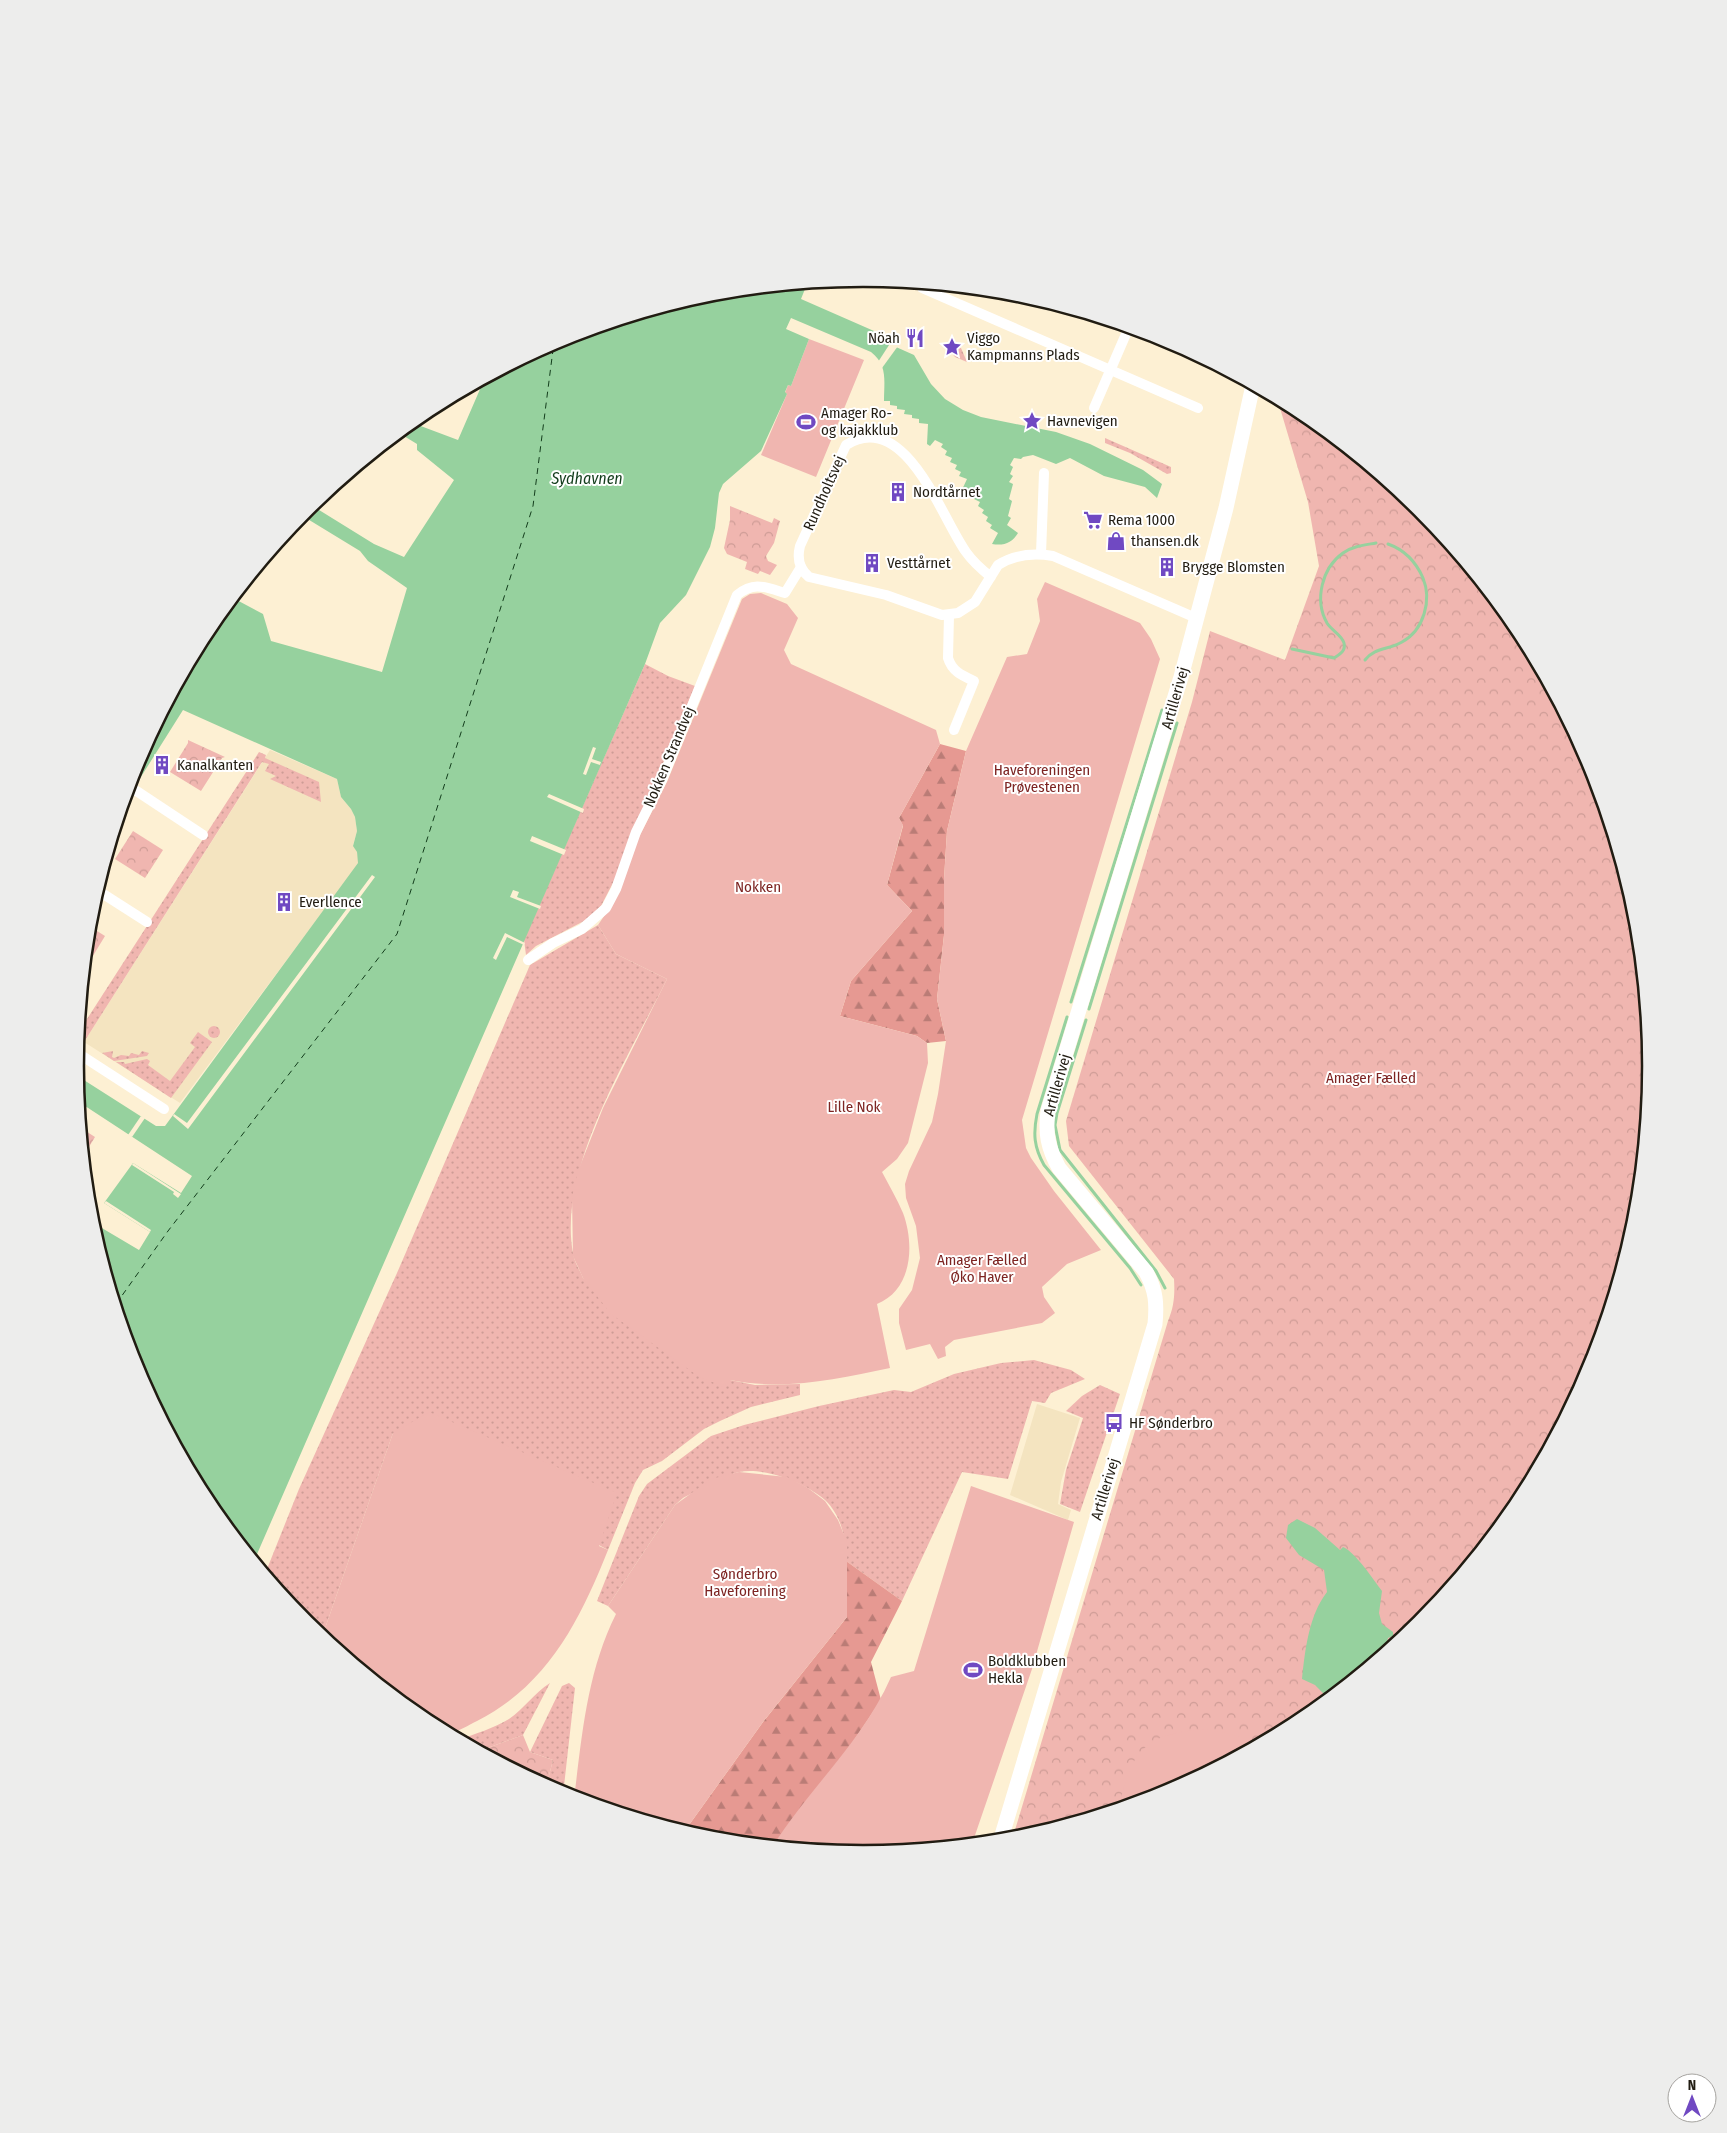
<svg xmlns="http://www.w3.org/2000/svg" width="1727" height="2133" font-family="'Fira Sans Condensed',sans-serif">
  <style>
    .built { fill: #f4e4c0 }
    .grass { fill: url(#grass-dots) }
    .forest { fill: url(#forest-firs) }
    .park { fill: url(#park-crowns) }
    .garden { fill: #f0b6b0 }
    .water { fill: #96d19e }
    .pier { fill: #fdf0d3 }
    .lines { fill: none; stroke-linecap: round; stroke-linejoin: round }
    .stream { stroke: #96d19e; stroke-width: 3 }
    .ferry { stroke: #133d1c; stroke-width: 1; stroke-dasharray: 6 5; stroke-linecap: butt }
    .street { stroke: #fff; stroke-width: 10 }
    .secondary { stroke: #fff; stroke-width: 15 }
    .labels { text-anchor: middle; dominant-baseline: central; stroke-width: 4; stroke-linejoin: round; paint-order: stroke }
    .poi-label { font-size: 15px; fill: #211c12; stroke: #fff; text-anchor: start }
    .street-label { font-size: 15px; fill: #211c12; stroke: #fff }
    .park-label { font-size: 15px; fill: #7d2422; stroke: #fff }
    .water-label { font-size: 16px; font-style: italic; fill: #133d1c; stroke: #fff }
    .rim { fill: none; stroke: #211c12; stroke-width: 2.5 }
  </style>
  <defs>
    <pattern id="grass-dots" width="8" height="8" patternUnits="userSpaceOnUse" patternTransform="scale(1.25)"><rect width="8" height="8" fill="#f0b6b0"/><path d="M2 2h.1M6 6h.1" fill="none" stroke="#ce9c96" stroke-width="1.8" stroke-linecap="round"/></pattern>
    <pattern id="forest-firs" width="22" height="20" patternUnits="userSpaceOnUse" patternTransform="scale(1.25)"><rect width="22" height="20" fill="#e69992"/><path d="M5 1l3.5 6h-7zM16 11l3.5 6h-7z" fill="#ba7c76"/></pattern>
    <pattern id="park-crowns" width="20" height="18" patternUnits="userSpaceOnUse" patternTransform="scale(1.25)"><rect width="20" height="18" fill="#f0b6b0"/><path d="M2 6a3 3 0 1 1 6 0M12 15a3 3 0 1 1 6 0" fill="none" stroke="#ce9c96"/></pattern>
  </defs>
  <rect width="100%" height="100%" fill="#fdf0d3"/>
  <g class="built">
    <polygon points="270,750 337,779 341,797 351,809 355,817 357,831 353,845 357,852 359,863 180,1103 84,1042"/>
    <polygon points="1037,1404 1080,1418 1061,1482 1058,1504 1071,1510 1068,1520 1010,1495"/>
  </g>
  <g class="grass">
    <polygon points="944,343 961,348 967,362 955,357"/>
    <polygon points="1105,438 1171,467 1171,473 1167,474 1130,453 1105,443"/>
    <polygon points="645,664 668,676 695,686 615,879 601,906 586,920 536,946 526,955 524,940"/>
    <polygon points="259,752 266,755 265,758 319,782 321,802 270,779 276,776 265,771 269,764 262,762 84,1042 78,1038 78,1033"/>
    <path d="M 598,925 L 616,954 L 667,979 C 630,1055 557,1168 573,1253 C 574,1262 580,1270 583,1278 L 730,1380 L 755,1385 L 800,1384 L 800,1395 L 751,1407 L 720,1421 L 704,1429 L 662,1461 L 643,1470 L 635,1483 L 608,1550 L 393,1433 L 322,1637 L 306,1624 L 265,1574 L 299,1489 L 397,1273 L 530,965 Z"/>
    <circle cx="214" cy="1032" r="6"/>
    <polygon points="198,1032 212,1042 171,1098 116,1062 124,1062 125,1064 147,1059 150,1061 148,1065 170,1081 195,1047 190,1043"/>
    <polygon points="113,1051 112,1057 114,1058 121,1055 129,1056 131,1053 139,1055 142,1051 149,1053 147,1056 114,1061 102,1053"/>
    <path d="M 1034,1360 L 1071,1370 L 1085,1379 L 1051,1393 L 1045,1403 L 1032,1401 L 1008,1479 L 962,1472 L 902,1601 L 846,1561 C 847,1540 841,1515 825,1500 C 805,1483 765,1467 739,1472 C 725,1475 697,1491 683,1498 L 675,1505 L 608,1606 L 597,1601 L 639,1496 L 647,1484 L 711,1436 L 744,1425 L 819,1406 L 894,1390 L 911,1392 L 954,1374 L 1001,1363 Z"/>
    <polygon points="1100,1385 1120,1394 1080,1512 1060,1504 1066,1470 1083,1418 1066,1411 1082,1396"/>
    <path d="M 550,1683 L 523,1735 L 479,1751 L 458,1740 C 475,1734 494,1728 509,1719 C 524,1709 534,1693 550,1683 Z"/>
    <polygon points="569,1683 575,1688 563,1795 546,1787 553,1760 530,1752 562,1686"/>
  </g>
  <g class="forest">
    <polygon points="940,744 966,751 947,831 944,879 944,935 937,999 946,1041 927,1043 917,1036 840,1016 851,981 912,911 887,885 903,826 899,818"/>
    <polygon points="846,1561 902,1601 871,1662 881,1700 849,1748 773,1846 709,1840 684,1832 763,1722 847,1617"/>
  </g>
  <g class="park">
    <path d="M 1277,398 L 1302,411 L 1421,509 L 1519,629 L 1592,765 L 1637,913 L 1652,1067 L 1637,1221 L 1592,1369 L 1519,1505 L 1421,1624 L 1301,1722 L 1165,1795 L 1012,1840 L 1168,1321 C 1174,1307 1175,1295 1174,1279 L 1069,1146 L 1066,1121 L 1192,702 L 1210,631 L 1285,660 L 1319,566 L 1308,502 Z"/>
    <polygon points="730,506 772,523 774,518 780,521 774,543 766,556 768,561 777,565 770,575 760,571 758,574 745,569 747,562 727,554 724,548 730,520"/>
    <polygon points="188,740 225,757 222,758 201,791 170,772 188,743"/>
    <polygon points="133,831 163,850 145,878 115,859"/>
    <polygon points="89,926 105,936 85,969"/>
    <polygon points="81,1128 95,1137 84,1155"/>
    <polygon points="523,1735 530,1752 553,1760 546,1787 479,1751"/>
  </g>
  <g class="garden">
    <polygon points="809,339 864,360 816,477 761,455 787,394 785,393 788,385 791,386"/>
    <polygon points="1045,582 1140,623 1151,639 1160,659 1022,1120 1026,1148 1031,1158 1054,1191 1101,1250 1067,1264 1042,1287 1044,1297 1055,1313 1042,1323 954,1340 945,1347 946,1356 938,1359 930,1344 906,1350 899,1323 899,1309 912,1290 920,1258 916,1226 906,1198 905,1184 909,1171 932,1122 938,1094 946,1041 937,999 944,935 944,879 947,831 966,751 1007,657 1027,654 1040,621 1037,599"/>
    <path d="M 761,593 L 787,604 L 798,618 L 784,650 L 791,664 L 936,730 L 940,744 L 899,818 L 903,825 L 887,885 L 912,911 L 851,981 L 840,1016 L 917,1036 L 927,1043 L 928,1063 L 908,1143 L 897,1159 L 882,1172 C 889,1185 897,1199 903,1213 C 915,1245 912,1290 877,1304 L 890,1368 C 836,1379 785,1391 730,1380 L 724,1387 L 698,1376 L 611,1314 L 583,1278 L 573,1256 L 572,1197 L 578,1171 L 603,1108 L 667,979 L 616,954 L 598,925 L 615,900 L 638,839 L 667,782 L 742,599 L 750,594 Z"/>
    <path d="M 429,1412 L 617,1493 L 599,1546 L 608,1550 C 580,1620 548,1685 477,1721 C 468,1725 455,1735 445,1732 C 428,1729 411,1710 398,1700 C 373,1679 347,1658 322,1637 L 393,1433 Z"/>
    <path d="M 739,1472 L 787,1477 L 808,1488 L 825,1501 L 838,1520 L 847,1542 L 847,1617 L 763,1722 L 684,1832 L 574,1799 C 582,1735 587,1672 616,1614 L 608,1606 L 675,1505 L 711,1479 Z"/>
    <path d="M 971,1486 L 1074,1522 L 1032,1669 L 972,1844 L 863,1855 L 773,1846 C 810,1787 863,1741 891,1677 L 914,1671 Z"/>
    <path d="M 1208,1729 L 1242,1737 L 1258,1745 L 1165,1795 L 1121,1809 L 1120,1802 C 1133,1745 1150,1733 1208,1729 Z"/>
  </g>
  <g class="water">
    <path d="M 807,284 L 801,299 L 890,338 L 887,343 L 914,355 L 931,384 L 945,399 L 963,410 L 981,417 L 1056,432 L 1090,444 L 1143,470 L 1162,484 L 1157,498 L 1145,487 L 1104,476 L 1070,458 L 1056,464 L 1033,455 L 1023,457 L 1021,459 L 1014,458 L 1010,465 L 1013,467 L 1010,474 L 1013,476 L 1009,482 L 1013,484 L 1009,499 L 1012,501 L 1008,516 L 1011,518 L 1007,525 L 1018,533 C 1012,543 1004,546 992,544 L 998,533 L 990,528 L 992,525 L 986,521 L 988,517 L 982,513 L 984,510 L 978,506 L 980,502 L 974,499 L 976,495 L 969,491 L 963,496 L 960,494 L 967,479 L 959,476 L 961,472 L 955,469 L 957,465 L 950,462 L 952,458 L 945,455 L 947,451 L 941,447 L 943,444 L 935,440 L 930,446 L 927,444 L 928,424 L 919,423 L 919,419 L 912,418 L 912,415 L 904,414 L 905,410 L 897,409 L 897,406 L 890,405 L 890,401 L 884,401 C 884,381 888,365 871,352 L 791,318 L 786,329 L 809,339 L 791,386 L 788,385 L 785,392 L 787,394 L 761,451 L 723,484 L 719,493 L 715,528 L 710,547 L 686,595 L 660,623 L 645,664 L 254,1561 L 208,1504 L 135,1368 L 90,1221 L 139,1250 L 150,1232 L 104,1203 L 133,1163 L 181,1193 L 192,1176 L 79,1102 L 76,1075 L 156,1126 L 165,1126 L 358,863 L 357,852 L 353,846 L 357,831 L 355,817 L 351,809 L 341,797 L 337,779 L 183,710 L 122,807 L 135,764 L 208,628 L 233,598 L 263,614 L 271,641 L 382,672 L 407,588 L 368,561 L 360,551 L 301,515 L 311,505 L 374,544 L 404,557 L 454,480 L 417,450 L 417,444 L 399,433 L 408,425 L 415,429 L 418,425 L 458,440 L 484,380 L 562,338 L 710,293 Z"/>
    <path d="M 1297,1519 L 1315,1528 L 1340,1550 L 1343,1547 C 1356,1553 1373,1579 1382,1591 L 1379,1613 L 1382,1624 L 1393,1632 L 1393,1636 L 1388,1638 L 1384,1654 L 1329,1699 L 1315,1685 L 1302,1679 C 1305,1650 1309,1615 1327,1592 L 1324,1570 L 1299,1555 L 1286,1538 L 1288,1525 Z"/>
  </g>
  <g class="pier">
    <polygon points="891,342 898,346 882,368 878,362"/>
    <polygon points="593,747 596,748 592,759 601,762 600,765 591,762 586,775 583,774"/>
    <polygon points="549,794 584,809 583,813 547,797"/>
    <polygon points="532,836 566,850 564,855 530,841"/>
    <polygon points="372,875 375,877 188,1129 173,1116 174,1114 187,1123"/>
    <polygon points="513,890 519,892 517,897 541,906 540,909 510,897"/>
    <polygon points="505,933 525,943 524,945 507,937 496,960 493,958"/>
    <polygon points="141,1116 145,1118 132,1137 128,1135"/>
    <polygon points="133,1163 181,1194 178,1198 173,1194 174,1192 132,1165"/>
    <polygon points="106,1201 151,1230 150,1232 104,1203"/>
  </g>
  <g class="lines">
    <g class="stream">
      <path d="M 1292,649 L 1334,658 C 1340,654 1346,651 1344,643 C 1342,635 1332,631 1327,623 C 1314,600 1322,568 1343,553 C 1353,546 1365,545 1376,543"/>
      <path d="M 1365,660 C 1375,647 1389,650 1402,642 C 1424,630 1432,600 1423,578 C 1416,562 1405,550 1388,544"/>
      <polyline points="1071,1002 1162,710"/>
      <polyline points="1089,1009 1177,723"/>
      <path d="M 1067,1017 L 1037,1114 C 1033,1134 1034,1147 1044,1165 L 1130,1268 L 1141,1285"/>
      <polyline points="1086,1020 1057,1113 1055,1125 1060,1150 1156,1271 1165,1288"/>
    </g>
    <polyline class="ferry" points="116,1304 168,1231 397,934 533,506 554,342"/>
    <g class="street">
      <polyline points="922,288 1198,408"/>
      <polyline points="1094,408 1129,327"/>
      <polyline points="1041,554 1044,473"/>
      <path d="M 991,577 C 981,569 973,562 966,552 C 942,519 905,407 846,445 L 800,546 C 797,558 799,569 809,577 L 886,595 L 942,615 L 958,613 L 975,602 L 998,565 C 1015,554 1034,553 1053,556 L 1196,618"/>
      <path d="M 949,615 L 948,658 C 952,671 961,675 974,681 L 954,730"/>
      <polyline points="129,786 203,835"/>
      <polyline points="97,890 147,922"/>
      <path d="M 528,960 L 553,943 L 582,929 L 606,908 L 616,889 L 636,832 L 662,780 L 737,595 C 754,581 765,587 785,593 L 801,567"/>
      <polyline points="76,1052 164,1109"/>
    </g>
    <path class="secondary" d="M 1000,1842 L 1155,1324 C 1157,1304 1156,1290 1146,1272 L 1059,1168 C 1048,1148 1045,1133 1048,1111 L 1181,677 L 1226,508 L 1253,385"/>
  </g>
  <defs>
    <g id="restaurant-bare" transform="scale(1.5)"><path d="M-5-6h1v4h1v-4h1v4h1v-4h1v5L-1.5 .5V6h-2V.5L-5-1ZM5-6V6H3V1.5H1.5Q1.5-4 5-6Z" fill="#7049c2" stroke="#fff" stroke-width="2.5" paint-order="stroke"/></g>
    <g id="sight-bare" transform="scale(1.5)"><path d="M0-6L1.8-2.2L6-1.7L2.9 1.2L3.7 5.4L0 3.3L-3.7 5.4L-2.9 1.2L-6-1.7L-1.8-2.2Z" fill="#7049c2" stroke="#fff" stroke-width="2.5" paint-order="stroke"/></g>
    <g id="stadium-bare" transform="scale(1.5)"><path d="M0-5a6.5 5 0 1 0 0 10a6.5 5 0 1 0 0-10ZM-3.5-1.8h7v3.6h-7Z" fill="#7049c2" stroke="#fff" stroke-width="2.5" paint-order="stroke"/></g>
    <g id="building-bare" transform="scale(1.5)"><path d="M-4-6H4V6H1V3H-1V6H-4ZM-2.5-4.3h1.7v1.8h-1.7ZM.8-4.3h1.7v1.8H.8ZM-2.5-1h1.7V.8h-1.7ZM.8-1h1.7V.8H.8Z" fill="#7049c2" stroke="#fff" stroke-width="2.5" paint-order="stroke"/></g>
    <g id="supermarket-bare" transform="scale(1.5)"><path d="M-6-5.5h2.5l.6 2H6L4.5 2H-2.5L-4.4-4H-6ZM-1.5 3.2a1.3 1.3 0 1 0 .1 0ZM3 3.2a1.3 1.3 0 1 0 .1 0Z" fill="#7049c2" stroke="#fff" stroke-width="2.5" paint-order="stroke"/></g>
    <g id="shop-bare" transform="scale(1.5)"><path d="M-5-2.5h2.3a2.7 3.5 0 0 1 5.4 0H5L5.5 6h-11ZM-1.5-2.5h3a1.5 2.3 0 0 0-3 0Z" fill="#7049c2" stroke="#fff" stroke-width="2.5" paint-order="stroke"/></g>
    <g id="bus-bare" transform="scale(1.5)"><path d="M-5-6H5V4H4V6H2V4H-2V6H-4V4H-5ZM-3.5-4V0h7V-4ZM-3.5 1.2v1.5H-2V1.2ZM2 1.2v1.5H3.5V1.2Z" fill="#7049c2" stroke="#fff" stroke-width="2.5" paint-order="stroke"/></g>
  </defs>
  <g fill-rule="evenodd">
    <use href="#restaurant-bare" x="915" y="338"/>
    <use href="#sight-bare" x="952" y="347"/>
    <use href="#sight-bare" x="1032" y="421"/>
    <use href="#stadium-bare" x="806" y="422"/>
    <use href="#building-bare" x="898" y="492"/>
    <use href="#supermarket-bare" x="1093" y="520"/>
    <use href="#shop-bare" x="1116" y="541"/>
    <use href="#building-bare" x="872" y="563"/>
    <use href="#building-bare" x="1167" y="567"/>
    <use href="#building-bare" x="162" y="765"/>
    <use href="#building-bare" x="284" y="902"/>
    <use href="#bus-bare" x="1114" y="1423"/>
    <use href="#stadium-bare" x="973" y="1670"/>
  </g>
  <g class="labels">
    <g class="poi-label">
      <text x="900" y="338" text-anchor="end">Nöah</text>
      <text x="967" y="338">Viggo<tspan x="967" dy="17">Kampmanns Plads</tspan></text>
      <text x="821" y="413">Amager Ro-<tspan x="821" dy="17">og kajakklub</tspan></text>
      <text x="1047" y="421">Havnevigen</text>
      <text x="913" y="492">Nordtårnet</text>
      <text x="1108" y="520">Rema 1000</text>
      <text x="1131" y="541">thansen.dk</text>
      <text x="887" y="563">Vesttårnet</text>
      <text x="1182" y="567">Brygge Blomsten</text>
      <text x="177" y="765">Kanalkanten</text>
      <text x="299" y="902">Everllence</text>
      <text x="1129" y="1423">HF Sønderbro</text>
      <text x="988" y="1661">Boldklubben<tspan x="988" dy="17">Hekla</tspan></text>
    </g>
    <g class="street-label">
      <text transform="translate(824 493) rotate(-66)">Rundholtsvej</text>
      <text transform="translate(1175 698) rotate(-74)">Artillerivej</text>
      <text transform="translate(669 757) rotate(-67)">Nokken Strandvej</text>
      <text transform="translate(1057 1085) rotate(-74)">Artillerivej</text>
      <text transform="translate(1105 1489) rotate(-73)">Artillerivej</text>
    </g>
    <g class="park-label">
      <text x="1042" y="770">Haveforeningen<tspan x="1042" dy="17">Prøvestenen</tspan></text>
      <text x="758" y="887">Nokken</text>
      <text x="1371" y="1078">Amager Fælled</text>
      <text x="854" y="1107">Lille Nok</text>
      <text x="982" y="1260">Amager Fælled<tspan x="982" dy="17">Øko Haver</tspan></text>
      <text x="745" y="1574">Sønderbro<tspan x="745" dy="17">Haveforening</tspan></text>
    </g>
    <g class="water-label">
      <text x="587" y="478">Sydhavnen</text>
    </g>
  </g>
  <path d="M0 0H1727V2133H0ZM84 1066a779 779 0 1 1 1558 0a779 779 0 1 1-1558 0Z" fill="#ededec" fill-rule="evenodd"/>
  <path class="rim" d="M84 1066a779 779 0 1 1 1558 0a779 779 0 1 1-1558 0Z"/>
  <g transform="translate(1692 2098)"><circle r="24" fill="#ffffff" stroke="#a6a4a0"/>
  <path d="M0-4L9 19L0 12L-9 19Z" fill="#7049c2"/>
  <text y="-8" font-size="14" font-weight="bold" text-anchor="middle" fill="#211c12">N</text>
  </g>
</svg>
